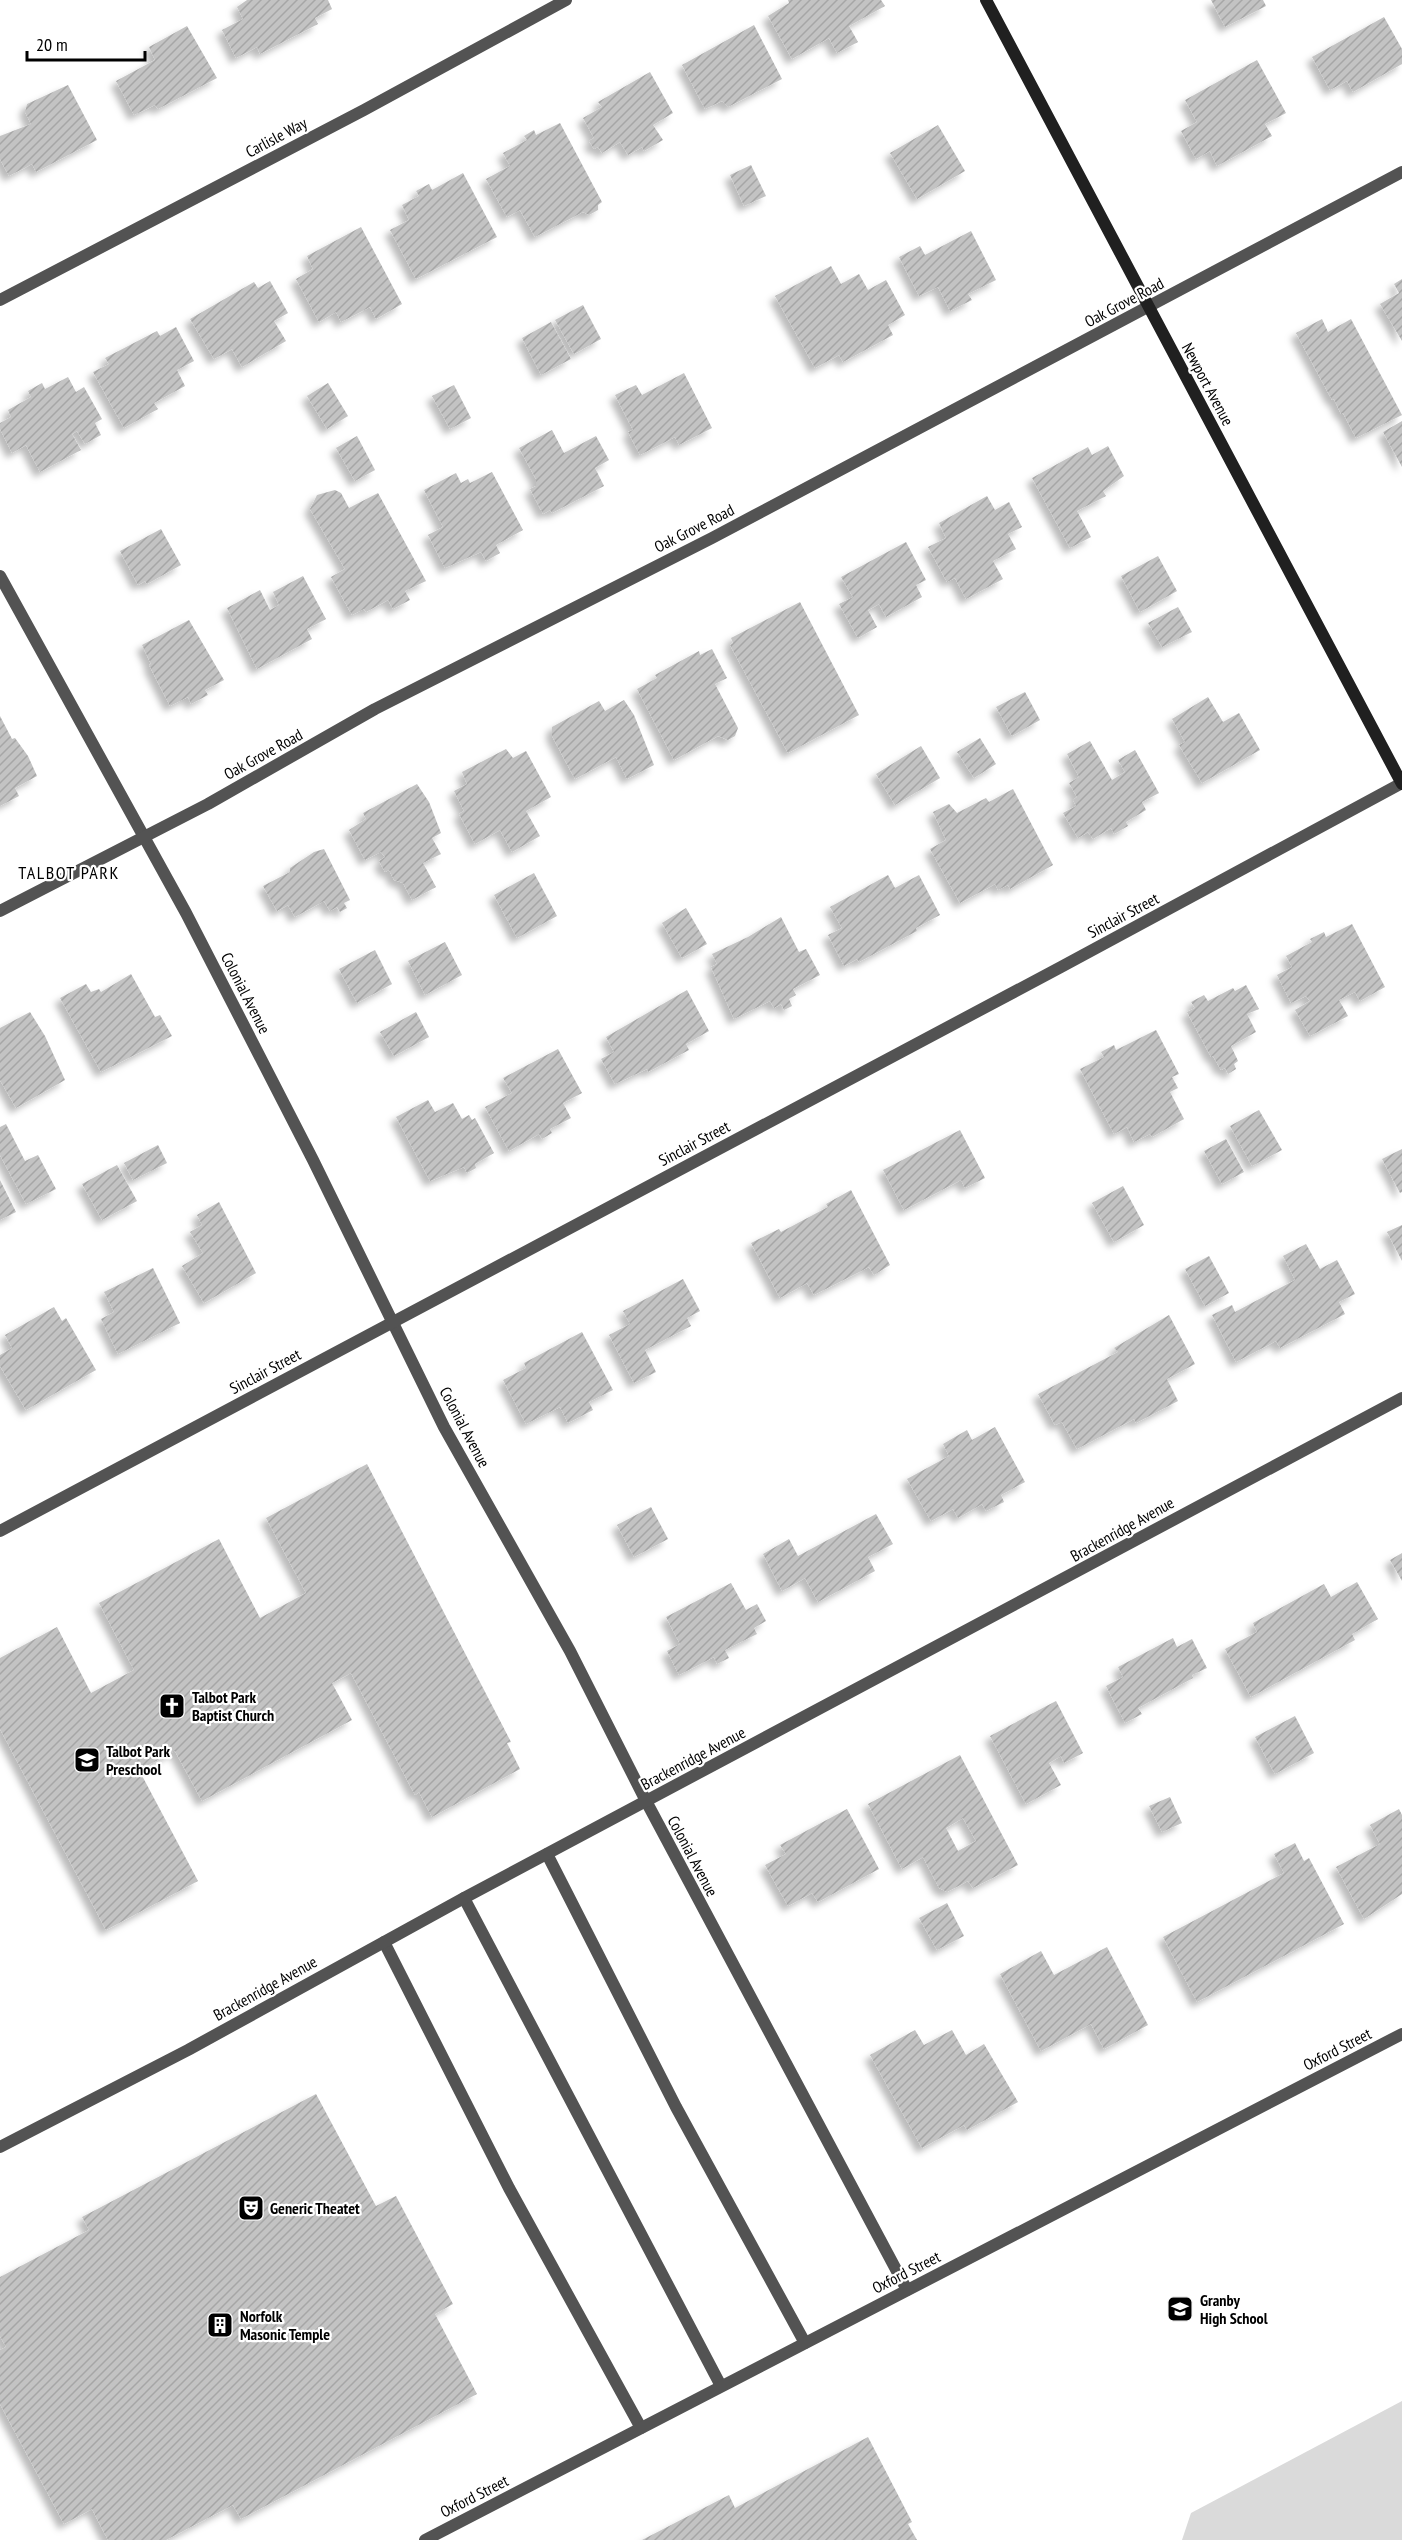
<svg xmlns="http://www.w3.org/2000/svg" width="1402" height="2540" font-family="'PT Sans Narrow',sans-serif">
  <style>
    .park { fill: #dadada }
    .building { fill: url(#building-hatch); fill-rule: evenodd; filter: url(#shadow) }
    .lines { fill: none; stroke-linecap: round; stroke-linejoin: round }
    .lane { stroke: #535353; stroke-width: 12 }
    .street { stroke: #535353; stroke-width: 12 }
    .secondary { stroke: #202020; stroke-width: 12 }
    .labels { text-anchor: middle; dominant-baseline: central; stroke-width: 4.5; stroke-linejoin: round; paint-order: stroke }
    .street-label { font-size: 16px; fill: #000; stroke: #fff }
    .poi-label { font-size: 16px; font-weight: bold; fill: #000; stroke: #fff; text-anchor: start }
    .neighbourhood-label { font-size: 18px; letter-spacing: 1.5px; fill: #000; stroke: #fff }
  </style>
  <defs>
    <pattern id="building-hatch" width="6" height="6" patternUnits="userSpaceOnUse" patternTransform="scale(1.5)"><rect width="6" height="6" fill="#c3c3c3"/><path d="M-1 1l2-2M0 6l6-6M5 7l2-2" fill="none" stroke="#a6a6a6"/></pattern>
    <filter id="shadow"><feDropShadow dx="-5.5" dy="5.5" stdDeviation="3" flood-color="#0004"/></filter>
  </defs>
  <rect width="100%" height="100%" fill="#fff"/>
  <polygon class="park" points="1402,2401 1402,2540 1182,2540 1191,2513"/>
  <g class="building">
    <polygon points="247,0 328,0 332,9 315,18 318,24 260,54 257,47 236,58 222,30 243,19 237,7"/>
    <polygon points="788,0 881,0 885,6 849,26 858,42 837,53 829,38 792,59 768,16 789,3"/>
    <polygon points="1211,0 1263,0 1266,6 1225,27"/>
    <polygon points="1384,17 1402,49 1402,64 1353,92 1347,81 1330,90 1312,57"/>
    <polygon points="754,25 782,79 728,107 722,101 705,109 682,65"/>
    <polygon points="187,26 217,78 158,109 155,105 134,115 116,81 155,60 149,47"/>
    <polygon points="1257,60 1286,113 1265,124 1272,136 1217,166 1210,151 1196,159 1181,131 1197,122 1185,100"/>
    <polygon points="650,72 673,113 653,125 663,140 644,151 642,147 628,155 620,142 602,153 598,147 594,149 589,141 594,138 583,118 602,107 598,102"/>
    <polygon points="68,85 97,140 36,172 32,164 9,176 0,159 0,136 31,124 25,112 27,104"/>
    <polygon points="560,123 602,202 598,205 598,210 589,215 583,212 535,237 520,210 507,217 486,179 510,166 503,153 527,140 524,136 534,130 536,135"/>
    <polygon points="938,125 965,171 917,199 890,153"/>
    <polygon points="751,165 766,196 744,206 730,175"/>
    <polygon points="463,173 497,237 416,279 390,230 409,220 402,205 419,196 416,191 429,184 432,190"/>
    <polygon points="361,227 402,304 376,319 370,307 341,322 336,312 319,322 296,279 313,269 307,256"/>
    <polygon points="971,231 996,280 968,294 972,300 950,311 938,287 919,296 899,257 920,246 925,255"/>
    <polygon points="831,266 841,284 859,274 868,290 886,280 905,315 888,325 893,335 843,362 839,355 815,368 775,296"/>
    <polygon points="1402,279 1402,341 1380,304 1399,293 1394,284"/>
    <polygon points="270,281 288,313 274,321 286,341 242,367 232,349 214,359 190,319 254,282 258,288"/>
    <polygon points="583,305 601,339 574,354 555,320"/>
    <polygon points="1322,319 1328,332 1351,319 1402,415 1356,438 1343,413 1341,414 1334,399 1332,400 1296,333"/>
    <polygon points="551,322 571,359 541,375 522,338"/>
    <polygon points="176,327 194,361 177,370 185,386 154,403 158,409 124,428 93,372 109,364 105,358 157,331 160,336"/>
    <polygon points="684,373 712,428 679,445 675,437 640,455 628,432 633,430 615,395 636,385 642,395"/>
    <polygon points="68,377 76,392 84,387 102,419 95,423 101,435 85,444 77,431 72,434 81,450 40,472 26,445 12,453 0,429 0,423 11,417 8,410 31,397 28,391 42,383 45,389"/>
    <polygon points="328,383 348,416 327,429 307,396"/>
    <polygon points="454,385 471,418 450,429 432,396"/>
    <polygon points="1402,421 1402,467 1383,432"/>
    <polygon points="552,430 564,453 596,436 609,460 595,468 604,486 552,513 550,510 543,514 530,489 536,486 536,479 519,448"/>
    <polygon points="357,436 375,470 355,481 336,448"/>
    <polygon points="1108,446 1124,476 1103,491 1106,496 1077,511 1091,537 1070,548 1032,478 1088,447 1092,455"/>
    <polygon points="492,472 523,530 496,545 500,553 486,561 481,552 445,568 428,535 443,527 424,490 456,473 461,483 468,479 470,483"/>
    <polygon points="335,490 341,493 349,508 378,493 426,581 405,591 410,600 393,609 388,600 366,612 364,609 352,615 331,577 345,569 310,509 317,495"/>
    <polygon points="987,496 995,510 1009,502 1022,527 1008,534 1016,549 993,561 1003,579 966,599 955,578 947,582 928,547 946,538 939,523"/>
    <polygon points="161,529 181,565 147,584 145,581 138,585 120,551"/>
    <polygon points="906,542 926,580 916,585 922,597 886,617 879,604 868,610 877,627 858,638 839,604 853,597 841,577"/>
    <polygon points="1158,556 1177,591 1140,612 1121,576"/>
    <polygon points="303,576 326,619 307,629 312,639 257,669 227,608 260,590 270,610 279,605 273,592"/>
    <polygon points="800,602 859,715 788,753 730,645 733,643 731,638"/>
    <polygon points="1178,607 1192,632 1162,647 1148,623"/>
    <polygon points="189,620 224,680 205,690 208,695 191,704 188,697 170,706 149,665 151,664 142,645"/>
    <polygon points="712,649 727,678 715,684 738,728 735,736 728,740 718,736 674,760 637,689 657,678 655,675 699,651 700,655"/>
    <polygon points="1025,692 1040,720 1012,736 996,707"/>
    <polygon points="1208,697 1223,722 1239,713 1260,750 1202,783 1179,745 1185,742 1172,719"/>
    <polygon points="624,700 634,715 654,765 627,779 616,757 575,779 552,736 552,727 599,701 605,711"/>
    <polygon points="0,716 12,739 15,738 28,756 37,776 15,788 19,796 0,806"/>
    <polygon points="980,738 996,764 974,778 957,752"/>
    <polygon points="1090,741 1112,780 1125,772 1118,760 1135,750 1159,793 1142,802 1146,810 1126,822 1128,826 1114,834 1111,828 1093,839 1088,832 1078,838 1063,813 1076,806 1073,800 1077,797 1069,783 1079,777 1067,754"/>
    <polygon points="921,746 940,778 895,805 876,774"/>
    <polygon points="506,749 513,758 526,751 551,797 526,811 540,836 512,852 500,830 475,844 459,814 464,811 454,791 467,784 462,772"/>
    <polygon points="417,784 429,802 441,833 432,838 441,854 423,863 436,887 412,900 403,883 394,880 389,870 385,872 379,861 385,857 381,852 365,860 349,830 366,819 363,813"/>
    <polygon points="1013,789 1053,865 1010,889 1008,885 998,890 995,884 960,903 930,849 946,840 933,812 949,804 957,813 986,798 989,802"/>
    <polygon points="324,849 350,900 344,903 347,908 340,912 337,907 330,911 324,901 295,917 288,905 277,911 263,886 290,872 290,868 314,852"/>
    <polygon points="534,873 557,916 517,938 494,895"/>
    <polygon points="888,875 895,888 919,875 940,915 916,928 917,931 859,962 857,959 844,966 828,935 842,928 830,907"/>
    <polygon points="686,908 707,944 682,958 662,923"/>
    <polygon points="781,917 799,952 806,949 820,975 793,989 796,995 789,999 792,1006 784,1010 781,1004 774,1008 770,1001 734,1019 711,967 717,964 712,954 748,937"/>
    <polygon points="1352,924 1385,987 1360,1001 1355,992 1339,1000 1348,1016 1310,1036 1295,1010 1310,1001 1306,996 1291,1003 1277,975 1292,967 1286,956 1312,942 1310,939 1324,932 1326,937"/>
    <polygon points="445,942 462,975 425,995 408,961"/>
    <polygon points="375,950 392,984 357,1003 339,969"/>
    <polygon points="131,974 155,1017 160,1015 172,1036 101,1072 60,998 86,984 91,992 99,989 101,992"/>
    <polygon points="1246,985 1259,1009 1247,1014 1256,1032 1231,1046 1238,1061 1234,1064 1236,1069 1228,1074 1225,1068 1221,1070 1213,1056 1211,1057 1187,1012 1195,1008 1191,1002 1204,995 1208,1001 1233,988 1235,991"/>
    <polygon points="687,990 709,1031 686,1044 689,1050 648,1072 647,1069 615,1084 601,1059 614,1052 606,1037"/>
    <polygon points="30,1012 45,1036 65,1080 16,1108 0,1080 0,1028"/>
    <polygon points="416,1012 429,1037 394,1056 380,1032"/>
    <polygon points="1156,1030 1179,1074 1172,1077 1178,1088 1170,1092 1184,1119 1152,1137 1150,1134 1134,1142 1127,1127 1114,1134 1080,1069 1104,1057 1101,1052 1114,1045 1116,1050"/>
    <polygon points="558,1049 582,1093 563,1103 571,1118 550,1129 552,1133 542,1139 539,1134 509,1151 485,1107 512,1093 503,1078"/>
    <polygon points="428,1100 435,1112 453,1103 462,1119 469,1115 472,1120 475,1118 494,1153 475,1164 476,1168 467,1173 464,1167 430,1181 396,1117"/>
    <polygon points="1259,1110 1282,1150 1252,1166 1230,1126"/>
    <polygon points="6,1124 25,1161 38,1155 56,1189 26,1204 0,1155 0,1127"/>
    <polygon points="960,1130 985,1178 965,1188 961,1180 904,1210 883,1170"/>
    <polygon points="1226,1139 1244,1172 1222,1184 1204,1151"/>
    <polygon points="158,1145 167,1163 133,1180 124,1163"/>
    <polygon points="1402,1149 1402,1192 1400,1193 1382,1159"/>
    <polygon points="117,1165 137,1201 102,1220 82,1184"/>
    <polygon points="0,1180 16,1212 0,1220"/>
    <polygon points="1123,1186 1144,1225 1114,1242 1092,1203"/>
    <polygon points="851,1190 890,1265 874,1275 869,1267 814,1295 807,1283 780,1298 751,1243 779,1229 781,1232 828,1207 826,1204"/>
    <polygon points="219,1202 256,1273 204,1303 182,1266 203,1253 190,1232 202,1225 197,1215"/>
    <polygon points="1402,1225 1402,1261 1387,1232"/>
    <polygon points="1306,1244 1320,1269 1337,1260 1355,1294 1339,1302 1345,1314 1280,1348 1276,1341 1236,1362 1212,1315 1232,1305 1235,1312 1295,1280 1283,1256"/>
    <polygon points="1209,1256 1229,1293 1205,1306 1185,1269"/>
    <polygon points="153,1268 180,1323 118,1354 101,1319 114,1312 104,1292"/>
    <polygon points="683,1279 700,1311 687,1318 691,1326 645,1350 656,1372 634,1383 609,1335 630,1324 623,1311"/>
    <polygon points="54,1307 62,1321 66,1318 96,1370 26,1410 0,1366 0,1355 12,1348 5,1335"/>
    <polygon points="1169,1315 1195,1364 1167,1379 1178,1401 1136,1423 1134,1419 1077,1449 1062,1422 1055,1425 1038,1394 1118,1352 1114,1348"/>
    <polygon points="582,1332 613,1390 589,1402 593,1410 568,1423 560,1407 526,1424 503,1380 526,1368 524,1363"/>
    <polygon points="995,1427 1025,1482 1001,1495 1004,1502 986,1511 982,1504 958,1518 953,1509 931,1521 907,1479 949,1456 943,1444 967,1430 972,1440"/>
    <polygon points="367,1464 511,1742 507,1743 520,1769 432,1817 419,1792 415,1795 351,1673 332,1683 352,1720 202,1801 175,1751 139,1770 198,1881 106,1930 0,1729 0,1658 57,1627 91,1693 134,1670 99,1603 219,1539 260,1618 306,1593 266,1518"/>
    <polygon points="651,1507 668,1539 634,1557 617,1525"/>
    <polygon points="876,1514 893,1544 868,1557 875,1571 818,1602 805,1578 782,1591 763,1554 789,1539 798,1556"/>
    <polygon points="1402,1553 1402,1581 1390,1560"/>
    <polygon points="1357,1582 1378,1619 1352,1634 1355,1640 1251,1697 1225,1649 1257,1632 1253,1623 1324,1584 1331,1597"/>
    <polygon points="731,1583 746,1610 757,1604 766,1621 754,1628 757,1634 725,1650 729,1658 717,1664 714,1657 679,1675 667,1651 680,1644 666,1617"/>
    <polygon points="1173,1638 1177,1647 1192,1639 1207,1668 1192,1675 1193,1678 1138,1708 1142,1714 1125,1723 1106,1686 1123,1677 1118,1667"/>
    <polygon points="1056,1701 1083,1753 1064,1763 1061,1756 1049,1763 1061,1785 1026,1804 990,1736"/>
    <polygon points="1295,1716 1314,1753 1275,1774 1255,1737"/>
    <path d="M 960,1755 L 1018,1865 L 973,1888 L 968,1881 L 947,1892 L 939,1888 L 923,1857 L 902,1869 L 868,1804 ZM 963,1818 L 976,1841 L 958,1851 L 946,1828 Z"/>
    <polygon points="1170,1797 1182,1823 1162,1832 1149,1806"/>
    <polygon points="847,1809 879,1869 818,1902 812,1893 788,1906 765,1865 786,1854 780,1845"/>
    <polygon points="1399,1809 1402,1815 1402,1894 1364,1919 1336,1867 1380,1844 1370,1825"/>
    <polygon points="1295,1843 1304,1861 1309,1858 1344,1924 1197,2002 1163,1937 1284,1873 1274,1854"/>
    <polygon points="947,1903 964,1936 937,1950 919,1918"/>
    <polygon points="1107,1947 1148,2025 1104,2049 1091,2024 1041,2051 1000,1974 1041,1951 1054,1975"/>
    <polygon points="915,2030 924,2045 952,2030 966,2055 984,2044 1018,2102 967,2130 964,2125 922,2148 870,2055"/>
    <polygon points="316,2094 376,2206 396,2196 453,2304 435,2314 477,2394 241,2519 233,2505 166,2540 108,2540 92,2509 64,2524 0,2404 0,2350 6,2347 0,2336 0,2277 89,2230 82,2217"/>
    <polygon points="868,2437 912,2522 908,2524 917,2540 642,2540 729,2495 735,2508"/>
  </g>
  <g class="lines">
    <g class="lane">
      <polyline points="547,1854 676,2107 805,2343"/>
      <polyline points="464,1898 721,2386"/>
      <polyline points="384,1942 509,2188 641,2428"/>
    </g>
    <g class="street">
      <polyline points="0,300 364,110 566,0"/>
      <polyline points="0,576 186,913 313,1160 444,1427 570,1651 646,1801 907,2290"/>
      <polyline points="0,911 208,804 375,709 712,538 1402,172"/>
      <polyline points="0,1531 1061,967 1402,783"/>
      <polyline points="0,2147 188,2050 464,1898 1402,1398"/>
      <polyline points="425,2540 1402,2034"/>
    </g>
    <polyline class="secondary" points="986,0 1402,784"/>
  </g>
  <defs>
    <g id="church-square" transform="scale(1.35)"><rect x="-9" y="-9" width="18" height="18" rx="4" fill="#000" stroke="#fff"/><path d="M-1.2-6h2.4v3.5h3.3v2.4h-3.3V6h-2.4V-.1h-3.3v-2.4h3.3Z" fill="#fff"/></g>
    <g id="school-square" transform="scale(1.35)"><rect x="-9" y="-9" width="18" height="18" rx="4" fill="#000" stroke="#fff"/><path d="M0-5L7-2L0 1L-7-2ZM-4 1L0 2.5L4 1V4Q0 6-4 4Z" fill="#fff"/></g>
    <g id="theatre-square" transform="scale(1.35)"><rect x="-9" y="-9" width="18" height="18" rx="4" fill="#000" stroke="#fff"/><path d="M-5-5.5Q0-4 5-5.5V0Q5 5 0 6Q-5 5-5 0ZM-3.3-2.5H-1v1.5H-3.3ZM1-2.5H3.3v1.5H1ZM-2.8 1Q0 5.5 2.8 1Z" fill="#fff"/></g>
    <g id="building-square" transform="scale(1.35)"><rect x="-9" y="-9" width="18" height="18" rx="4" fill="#000" stroke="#fff"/><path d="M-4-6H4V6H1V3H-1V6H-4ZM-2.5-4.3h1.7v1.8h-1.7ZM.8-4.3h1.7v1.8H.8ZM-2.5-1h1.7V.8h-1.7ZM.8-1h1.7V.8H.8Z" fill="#fff"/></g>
  </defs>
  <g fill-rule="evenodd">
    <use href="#church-square" x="172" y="1706"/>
    <use href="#school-square" x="87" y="1760"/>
    <use href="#theatre-square" x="251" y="2208"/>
    <use href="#school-square" x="1180" y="2309"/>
    <use href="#building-square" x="220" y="2325"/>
  </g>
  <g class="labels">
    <g class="street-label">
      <text transform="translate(276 137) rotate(-28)">Carlisle Way</text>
      <text transform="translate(1124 302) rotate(-28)">Oak Grove Road</text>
      <text transform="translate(1208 384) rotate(62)">Newport Avenue</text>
      <text transform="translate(694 528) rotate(-27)">Oak Grove Road</text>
      <text transform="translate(263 754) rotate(-29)">Oak Grove Road</text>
      <text transform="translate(1123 915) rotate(-28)">Sinclair Street</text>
      <text transform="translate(246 993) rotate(63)">Colonial Avenue</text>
      <text transform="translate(694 1143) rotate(-28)">Sinclair Street</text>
      <text transform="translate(265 1371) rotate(-28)">Sinclair Street</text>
      <text transform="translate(465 1427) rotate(62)">Colonial Avenue</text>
      <text transform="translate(1122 1529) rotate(-29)">Brackenridge Avenue</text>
      <text transform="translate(693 1758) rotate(-28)">Brackenridge Avenue</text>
      <text transform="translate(693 1856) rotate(62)">Colonial Avenue</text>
      <text transform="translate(265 1988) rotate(-29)">Brackenridge Avenue</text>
      <text transform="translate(1337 2049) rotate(-27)">Oxford Street</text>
      <text transform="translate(906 2272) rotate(-27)">Oxford Street</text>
      <text transform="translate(474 2496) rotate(-27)">Oxford Street</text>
    </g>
    <g class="poi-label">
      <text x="192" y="1697">Talbot Park<tspan x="192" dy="18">Baptist Church</tspan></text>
      <text x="106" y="1751">Talbot Park<tspan x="106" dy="18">Preschool</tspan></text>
      <text x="270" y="2208">Generic Theatet</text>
      <text x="1200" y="2300">Granby<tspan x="1200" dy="18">High School</tspan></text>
      <text x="240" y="2316">Norfolk<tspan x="240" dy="18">Masonic Temple</tspan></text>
    </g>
    <g class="neighbourhood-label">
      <text x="69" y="872">TALBOT PARK</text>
    </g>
  </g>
  <path d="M27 51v9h118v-9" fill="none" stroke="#000000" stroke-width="3"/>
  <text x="36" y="51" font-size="18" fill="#000000" stroke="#ffffff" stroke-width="4.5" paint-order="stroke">20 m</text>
</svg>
